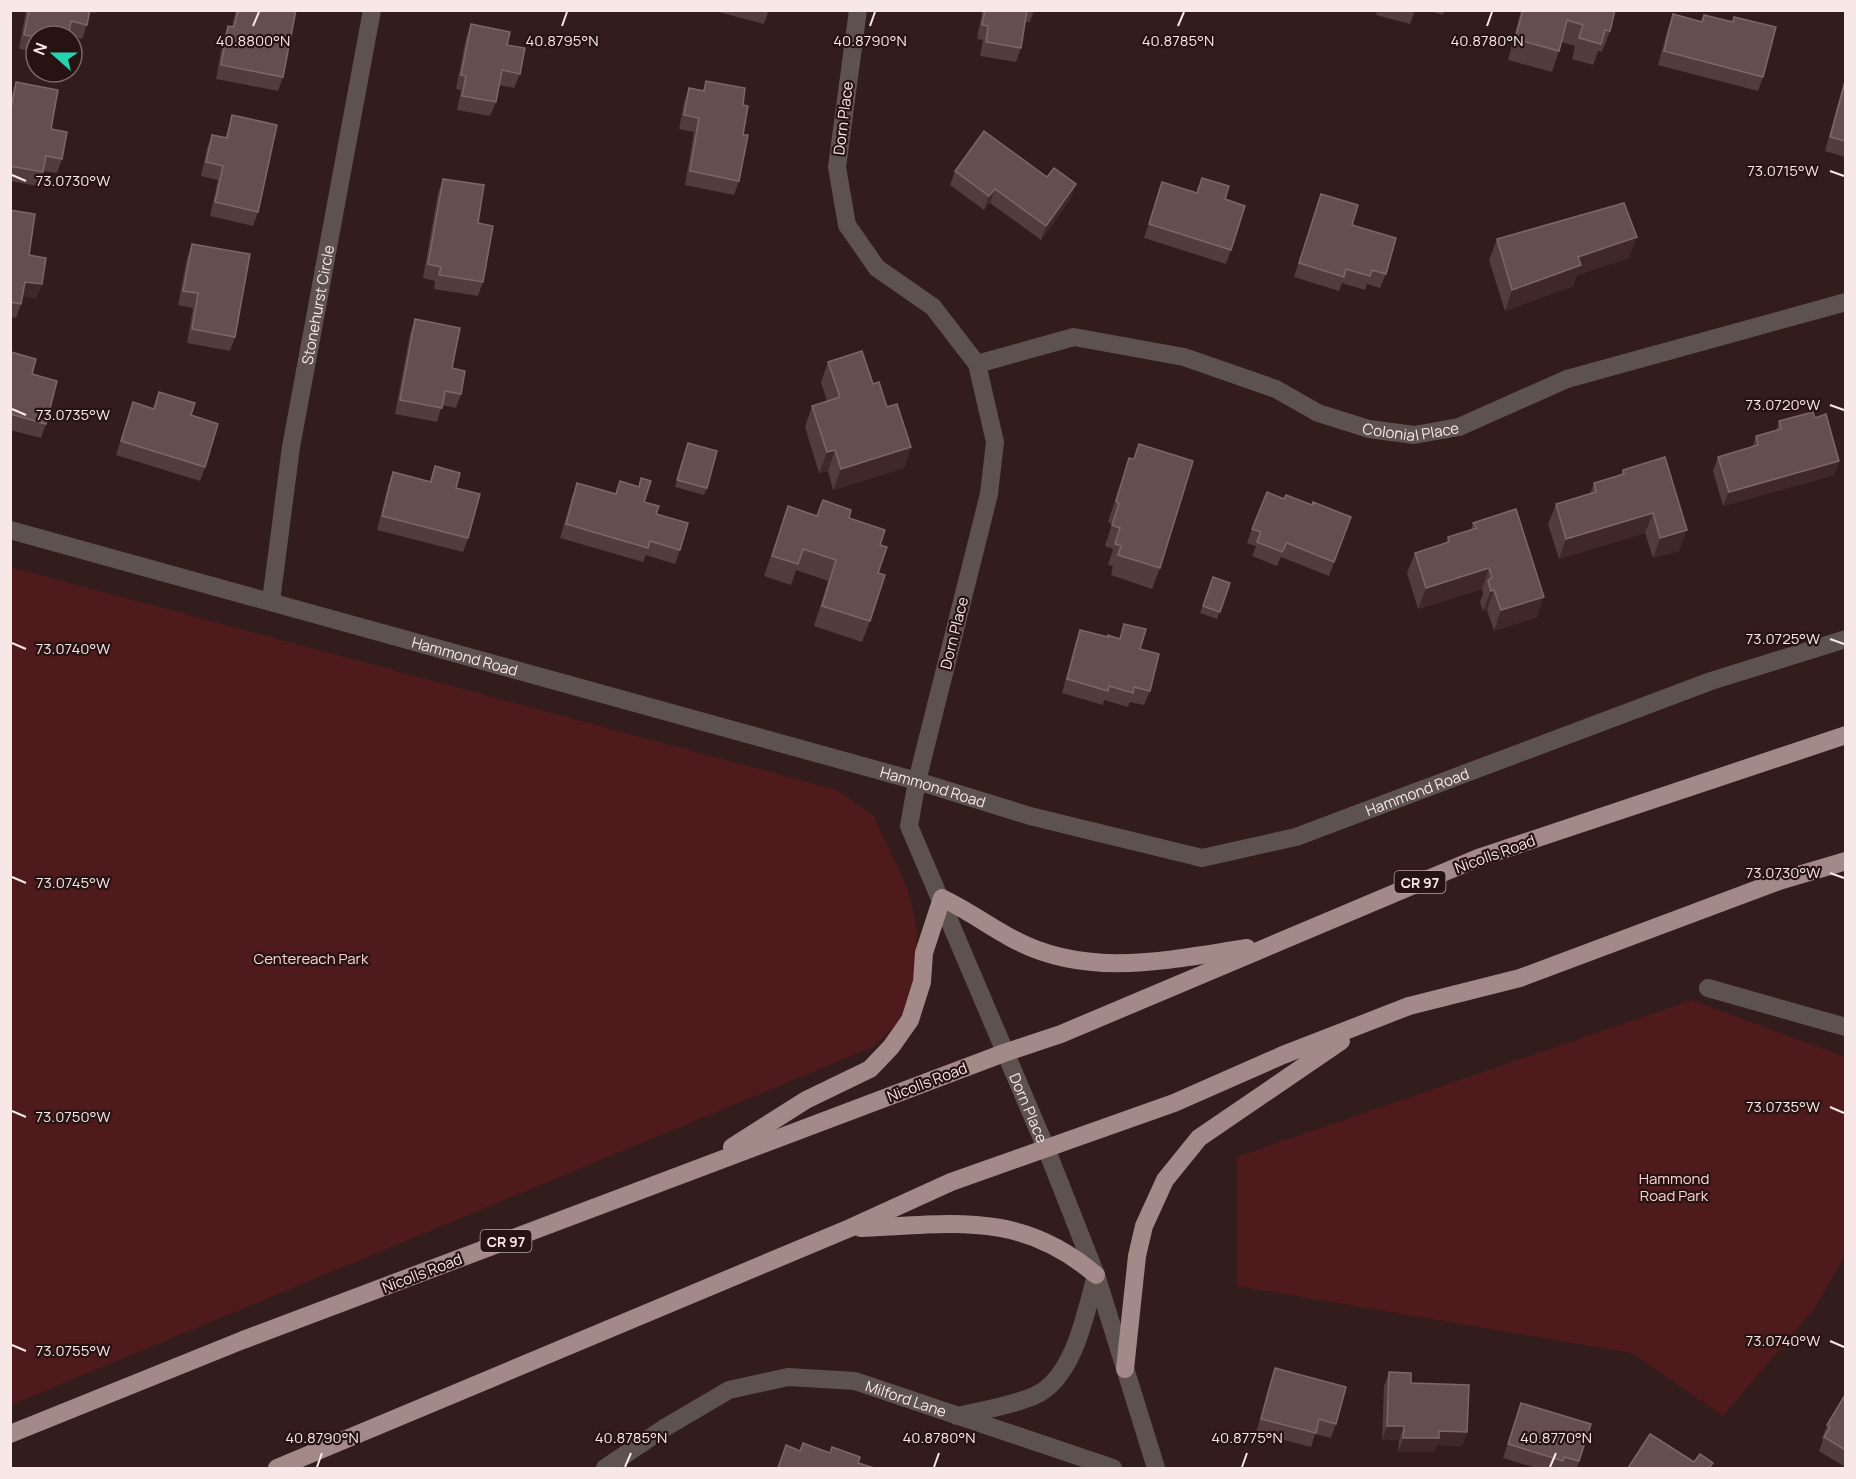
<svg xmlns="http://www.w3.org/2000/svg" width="1856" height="1479" font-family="Manrope,sans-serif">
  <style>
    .green { fill: #4e1a1b }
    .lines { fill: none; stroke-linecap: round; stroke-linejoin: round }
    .minor { stroke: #5e5251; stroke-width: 18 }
    .trunk { stroke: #a38987; stroke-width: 18 }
    .wall { fill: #533d3c }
    .shaded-wall { fill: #3f2827 }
    .building { fill: #654f4e; stroke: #7c6766; stroke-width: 1.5 }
    .ticks { fill: none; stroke: #f7e7e6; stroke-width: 2 }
    .labels { text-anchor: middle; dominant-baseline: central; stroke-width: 4.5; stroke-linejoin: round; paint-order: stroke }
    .shield { fill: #281313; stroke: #b9a7a7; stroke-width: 1.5 }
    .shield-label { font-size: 14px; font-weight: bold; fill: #f7e7e6 }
    .street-label { font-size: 15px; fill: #f7e7e6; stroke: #281313 }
    .park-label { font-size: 15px; fill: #fdd4d2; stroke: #281313 }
    .ticks-label { font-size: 15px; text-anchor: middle; fill: #f7e7e6; stroke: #281313; stroke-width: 4.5; stroke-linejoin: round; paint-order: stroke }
  </style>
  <rect width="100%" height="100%" fill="#321c1c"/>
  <g class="green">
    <polygon points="11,567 837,790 874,816 909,892 917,930 915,974 900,1021 873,1047 11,1405"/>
    <polygon points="1692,1000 1845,1057 1845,1255 1815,1308 1723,1416 1632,1353 1237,1286 1237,1157"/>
  </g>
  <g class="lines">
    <g class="minor">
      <path id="s1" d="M 858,10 L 837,167 L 847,225 L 877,268 L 933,307 L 977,364 L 995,442 L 989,494 L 917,781 L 909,826 L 1046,1148 L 1096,1275 L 1156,1468"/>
      <path id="s2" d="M 977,364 L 1074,337 L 1184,357 L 1276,389 L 1318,413 L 1369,429 L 1414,435 L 1459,427 L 1567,379 L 1846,302"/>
      <path id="s3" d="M 10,530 L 917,781 L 1030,816 L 1202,858 L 1296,837 L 1711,681 L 1846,639"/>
      <path id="s4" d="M 271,601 L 291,447 L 372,10"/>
      <polyline points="1708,988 1846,1027"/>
      <path d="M 957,1416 C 983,1410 1010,1406 1034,1396 C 1074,1379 1086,1312 1096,1275"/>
      <path id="s5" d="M 605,1468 L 666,1427 L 729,1390 L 788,1377 L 855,1381 L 1113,1468"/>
    </g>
    <g class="trunk">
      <path d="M 732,1147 L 806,1100 L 870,1069 L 891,1047 L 910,1020 L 922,982 L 924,953 L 942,898 C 967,910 989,926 1013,939 C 1087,979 1169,960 1247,948"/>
      <path d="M 861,1228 C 953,1224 1020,1210 1096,1275"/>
      <polyline points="1125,1369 1137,1256 1144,1226 1165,1180 1199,1138 1341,1041"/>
      <polyline points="10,1434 243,1340 1004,1053 1061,1034 1478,858 1846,735"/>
      <polyline points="277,1468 850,1228 951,1182 1174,1103 1283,1055 1409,1006 1520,978 1782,880 1846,861"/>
    </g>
  </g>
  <g class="wall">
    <polygon points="26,10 96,10 95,13 90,12 87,25 82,39 72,36 36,36 36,52 19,49"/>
    <polygon points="236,10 238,10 283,77 278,91 216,79 223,40 228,26 232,26"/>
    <polygon points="711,10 769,10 764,24"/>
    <polygon points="979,10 1034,10 1030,22 1025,22 1021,48 1016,62 980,56 983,40 977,39 982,13"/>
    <polygon points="1377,10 1415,10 1410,24 1376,15"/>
    <polygon points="1427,10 1445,10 1443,15"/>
    <polygon points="1521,10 1615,10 1610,31 1602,52 1598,51 1593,65 1572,59 1575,46 1562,42 1552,72 1508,60"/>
    <polygon points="1673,14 1701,21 1704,15 1732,22 1734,17 1763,77 1758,91 1658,65 1668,28"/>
    <polygon points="471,24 507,45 520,74 514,88 499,85 496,102 490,116 457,110 461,90 456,89 466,38"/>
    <polygon points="1845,78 1845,157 1825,151"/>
    <polygon points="706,81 743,105 743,135 739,181 734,195 685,185 694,132 679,129 684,102 689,88 703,90"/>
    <polygon points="16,82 51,129 62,159 57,173 44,171 38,186 10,181 10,99"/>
    <polygon points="232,115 258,212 253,226 210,216 218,180 201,176 207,149 212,135 225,138"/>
    <polygon points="955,171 1047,177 1076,184 1071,198 1041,240 990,203 984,210 950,185"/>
    <polygon points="443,179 478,223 483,282 478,296 434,289 435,281 423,278 438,193"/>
    <polygon points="1162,182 1197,193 1225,199 1231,250 1226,264 1144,238"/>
    <polygon points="1321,194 1352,225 1386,274 1380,288 1367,284 1365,290 1342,283 1339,291 1294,277"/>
    <polygon points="10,210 29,255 42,284 36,298 22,296 21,304 16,318 10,317"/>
    <polygon points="1497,239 1629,258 1577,275 1573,286 1505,311 1489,260"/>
    <polygon points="192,244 235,337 230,351 187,343 193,308 178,305 187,258"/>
    <polygon points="415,319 452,368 461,394 456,408 442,405 437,422 395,414 410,334"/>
    <polygon points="10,354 32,374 46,424 41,438 10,430"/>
    <polygon points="828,362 873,384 911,447 904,468 833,490 828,471 819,473 805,427 812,406 827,401 821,382"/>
    <polygon points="159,392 191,415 205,467 200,481 116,455 133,402 153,409"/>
    <polygon points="1815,418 1839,461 1834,475 1723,506 1713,471 1718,457 1752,447 1756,436 1776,431 1779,421"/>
    <polygon points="688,443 707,488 704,495 675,487"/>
    <polygon points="1129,458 1160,568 1152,589 1111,575 1113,566 1108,565 1113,549 1105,546 1112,524 1108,522"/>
    <polygon points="435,466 456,488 468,538 463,552 377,530 388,486 393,472 429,482"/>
    <polygon points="1623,470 1687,530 1679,551 1653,558 1645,533 1559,559 1548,524 1556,504 1590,493 1594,483 1621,474"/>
    <polygon points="620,481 644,502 656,514 680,550 675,564 646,555 643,562 560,538 572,497 577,483 615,494"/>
    <polygon points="1284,499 1312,505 1351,517 1329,576 1281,557 1277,566 1252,556 1256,546 1247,543 1252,529"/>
    <polygon points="788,506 817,516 849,518 880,545 870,621 862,642 814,626 828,581 796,570 791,585 764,576"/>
    <polygon points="1516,509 1537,617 1494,631 1487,610 1483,611 1480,602 1483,594 1482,589 1418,609 1407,573 1415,553 1446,543 1448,537 1470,531 1473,523"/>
    <polygon points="1213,577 1230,583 1217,619 1200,613"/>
    <polygon points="1124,624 1140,649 1150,691 1144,705 1130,702 1128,707 1104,700 1103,705 1062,693 1075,644 1080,630 1107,637 1119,639"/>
    <polygon points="1275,1368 1336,1424 1331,1438 1315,1434 1311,1447 1256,1433 1270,1382"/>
    <polygon points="1389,1372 1411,1383 1467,1432 1462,1446 1437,1445 1434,1452 1398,1452 1399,1440 1382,1440 1384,1386"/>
    <polygon points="1845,1395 1845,1467 1819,1451 1823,1440 1822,1439 1827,1425"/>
    <polygon points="1521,1403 1591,1424 1577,1468 1536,1468 1503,1458"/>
  </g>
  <g class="shaded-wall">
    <polygon points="1076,184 1071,198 1041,240 1046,226"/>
    <polygon points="995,189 990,203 984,210 989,196"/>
    <polygon points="1637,237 1629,258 1577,275 1573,286 1505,311 1512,290 1578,257"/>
    <polygon points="25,282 42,284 36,298 19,296"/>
    <polygon points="911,447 904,468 833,490 841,469"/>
    <polygon points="835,450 828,471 819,473 827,452"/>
    <polygon points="1839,461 1834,475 1723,506 1729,492"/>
    <polygon points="1653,513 1645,533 1559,559 1566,539"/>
    <polygon points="1687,530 1679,551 1653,558 1660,538"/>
    <polygon points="1489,568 1482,589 1418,609 1426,588"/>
    <polygon points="1494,590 1487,610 1483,611 1491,591"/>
    <polygon points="1544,597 1537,617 1494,631 1501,610"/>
    <polygon points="1387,1426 1404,1426 1399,1440 1382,1440"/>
    <polygon points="1439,1431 1467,1432 1462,1446 1437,1445 1434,1452 1398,1452 1403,1438"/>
  </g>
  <g class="building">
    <polygon points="29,10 90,10 87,25 71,21 68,36 36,36 36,37 24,35"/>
    <polygon points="238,10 296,10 283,77 221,65 228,26 234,27"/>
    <polygon points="985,10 1027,10 1021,48 986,42 988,26 982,25"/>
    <polygon points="1523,10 1615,10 1610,31 1605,30 1601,44 1579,38 1583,25 1567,20 1559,51 1515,39"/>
    <polygon points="1673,14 1702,22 1704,15 1733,22 1734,17 1776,27 1763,77 1664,51"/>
    <polygon points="471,24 510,32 507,45 525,48 520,74 502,70 496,102 462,96 466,76 461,75"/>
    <polygon points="706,81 745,88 743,105 748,106 743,135 748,135 739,181 690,171 699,118 684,115 689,88 704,91"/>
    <polygon points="16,82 58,90 51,129 67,132 62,159 46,156 43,172 10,166 10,114"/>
    <polygon points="1845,82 1845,141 1830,137"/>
    <polygon points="232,115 277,125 258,212 215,202 223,166 206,162 212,135 227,138"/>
    <polygon points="984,131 1047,177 1054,168 1076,184 1046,226 995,189 989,196 955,171"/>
    <polygon points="1202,178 1229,186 1225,199 1245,206 1231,250 1149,224 1162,182 1197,193"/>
    <polygon points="443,179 484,185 478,223 493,226 483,282 439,275 441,267 428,264"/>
    <polygon points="1321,194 1358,205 1352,225 1396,238 1386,274 1372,270 1370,276 1346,269 1344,277 1299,263"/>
    <polygon points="1624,203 1637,237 1578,257 1581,265 1512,290 1497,239"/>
    <polygon points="10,210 35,214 29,255 46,258 42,284 25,282 21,304 10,302"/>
    <polygon points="192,244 250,254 235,337 192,329 198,293 183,291"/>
    <polygon points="415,319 460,328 452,368 465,371 461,394 445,391 442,408 400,400"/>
    <polygon points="862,351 873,384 879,382 887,407 897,404 911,447 841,469 835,450 827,452 812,406 840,397 828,362"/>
    <polygon points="11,352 36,359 32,374 57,381 46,424 10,414 10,355"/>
    <polygon points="159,392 195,403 191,415 218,424 205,467 121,441 133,402 154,409"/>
    <polygon points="1813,412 1815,418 1826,414 1839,461 1729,492 1718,457 1758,445 1756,436 1781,429 1779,421"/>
    <polygon points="688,443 717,451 707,488 677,480"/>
    <polygon points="1139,444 1193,461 1160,568 1118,555 1121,546 1115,544 1120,528 1112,525 1119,504 1116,501 1129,458 1134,459"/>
    <polygon points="1665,457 1687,530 1660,538 1653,513 1566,539 1556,504 1596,492 1594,483 1624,474 1623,470"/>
    <polygon points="435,466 460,473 456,488 480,494 468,538 382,516 393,472 431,482"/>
    <polygon points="641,478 651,481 644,502 659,506 656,514 688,523 680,550 650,541 648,548 566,524 577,483 616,494 620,481 639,487"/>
    <polygon points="1267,492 1284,499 1286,495 1312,505 1313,502 1351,517 1334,562 1287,543 1282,552 1257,542 1261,532 1252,529"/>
    <polygon points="823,500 851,510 849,518 885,530 880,545 887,547 878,573 885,575 870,621 822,606 836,560 803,549 798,564 772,556 788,506 817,516"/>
    <polygon points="1516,509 1544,597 1501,610 1494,590 1491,591 1488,581 1492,577 1489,568 1426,588 1415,553 1449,542 1448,537 1477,528 1473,523"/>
    <polygon points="1213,577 1230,583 1220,612 1203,606"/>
    <polygon points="1124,624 1146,629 1140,649 1159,654 1150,691 1134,687 1133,693 1109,686 1108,691 1067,679 1080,630 1108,637 1108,635 1120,639"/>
    <polygon points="1275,1368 1346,1387 1336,1424 1319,1419 1316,1433 1261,1419"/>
    <polygon points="1389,1372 1411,1373 1411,1383 1469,1385 1467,1432 1439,1431 1439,1438 1403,1438 1404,1426 1387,1426"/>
    <polygon points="1845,1395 1845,1450 1824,1437 1830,1427 1827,1425"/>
    <polygon points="1521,1403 1591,1424 1579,1461 1564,1457 1563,1461 1508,1444"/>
    <polygon points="1650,1434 1694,1462 1700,1454 1713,1463 1709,1468 1628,1468"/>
    <polygon points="803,1443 830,1453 832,1447 860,1457 858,1463 874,1468 778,1468 786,1445 800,1451"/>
  </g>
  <path class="ticks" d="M 253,26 L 259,12M 562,26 L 567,12M 870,26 L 875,12M 1178,26 L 1184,12M 1487,26 L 1492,12M 1830,171 L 1844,176M 12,175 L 26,181M 1830,405 L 1844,410M 12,409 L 26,415M 1830,639 L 1844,644M 12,643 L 26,649M 1830,873 L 1844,878M 12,877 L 26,883M 1830,1107 L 1844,1113M 12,1111 L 26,1117M 1830,1341 L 1844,1347M 12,1345 L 26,1351M 317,1467 L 322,1453M 625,1467 L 631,1453M 934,1467 L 939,1453M 1242,1467 L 1247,1453M 1550,1467 L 1556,1453"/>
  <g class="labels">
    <g class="shield">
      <rect x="1394.5" y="871" width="51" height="22" rx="4.5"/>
      <rect x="480.5" y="1230" width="51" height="22" rx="4.5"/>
    </g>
    <g class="shield-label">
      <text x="1420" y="882">CR 97</text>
      <text x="506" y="1241">CR 97</text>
    </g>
    <g class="street-label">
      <text transform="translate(843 118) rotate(-83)">Dorn Place</text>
      <text stroke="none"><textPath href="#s4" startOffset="300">Stonehurst Circle</textPath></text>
      <text stroke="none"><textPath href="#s2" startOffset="454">Colonial Place</textPath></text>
      <text transform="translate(954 633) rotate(-76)">Dorn Place</text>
      <text stroke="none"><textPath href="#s3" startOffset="472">Hammond Road</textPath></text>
      <text stroke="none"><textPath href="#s3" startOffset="958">Hammond Road</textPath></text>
      <text stroke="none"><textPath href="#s3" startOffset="1462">Hammond Road</textPath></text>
      <text transform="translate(1495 854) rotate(-20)">Nicolls Road</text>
      <text transform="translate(927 1082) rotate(-21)">Nicolls Road</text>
      <text stroke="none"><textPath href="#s1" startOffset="1190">Dorn Place</textPath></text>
      <text transform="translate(422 1273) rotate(-21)">Nicolls Road</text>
      <text stroke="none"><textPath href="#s5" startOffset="328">Milford Lane</textPath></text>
    </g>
    <g class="park-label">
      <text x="311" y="958">Centereach Park</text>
      <text x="1674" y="1178">Hammond<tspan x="1674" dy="17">Road Park</tspan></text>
    </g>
  </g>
  <g class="ticks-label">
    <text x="253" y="46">40.8800°N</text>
    <text x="1178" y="46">40.8785°N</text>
    <text x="562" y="46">40.8795°N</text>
    <text x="870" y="46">40.8790°N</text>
    <text x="1487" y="46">40.8780°N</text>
    <text x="1783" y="176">73.0715°W</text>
    <text x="73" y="186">73.0730°W</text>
    <text x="1783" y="410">73.0720°W</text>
    <text x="73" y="420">73.0735°W</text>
    <text x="1783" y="644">73.0725°W</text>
    <text x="73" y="654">73.0740°W</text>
    <text x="1783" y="878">73.0730°W</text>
    <text x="73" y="888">73.0745°W</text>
    <text x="1783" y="1112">73.0735°W</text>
    <text x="73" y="1122">73.0750°W</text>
    <text x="1783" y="1346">73.0740°W</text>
    <text x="73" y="1356">73.0755°W</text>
    <text x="322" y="1443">40.8790°N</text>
    <text x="631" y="1443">40.8785°N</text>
    <text x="939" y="1443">40.8780°N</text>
    <text x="1247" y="1443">40.8775°N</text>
    <text x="1556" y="1443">40.8770°N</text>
  </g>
  <rect width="1856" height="1479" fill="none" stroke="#f7e7e6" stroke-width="24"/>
  <g transform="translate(54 54) rotate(291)"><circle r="28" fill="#281313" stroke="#7b6867" stroke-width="1.5"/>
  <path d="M0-4.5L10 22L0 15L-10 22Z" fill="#22d5af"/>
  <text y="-9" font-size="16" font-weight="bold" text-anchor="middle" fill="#f7e7e6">N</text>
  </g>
</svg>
